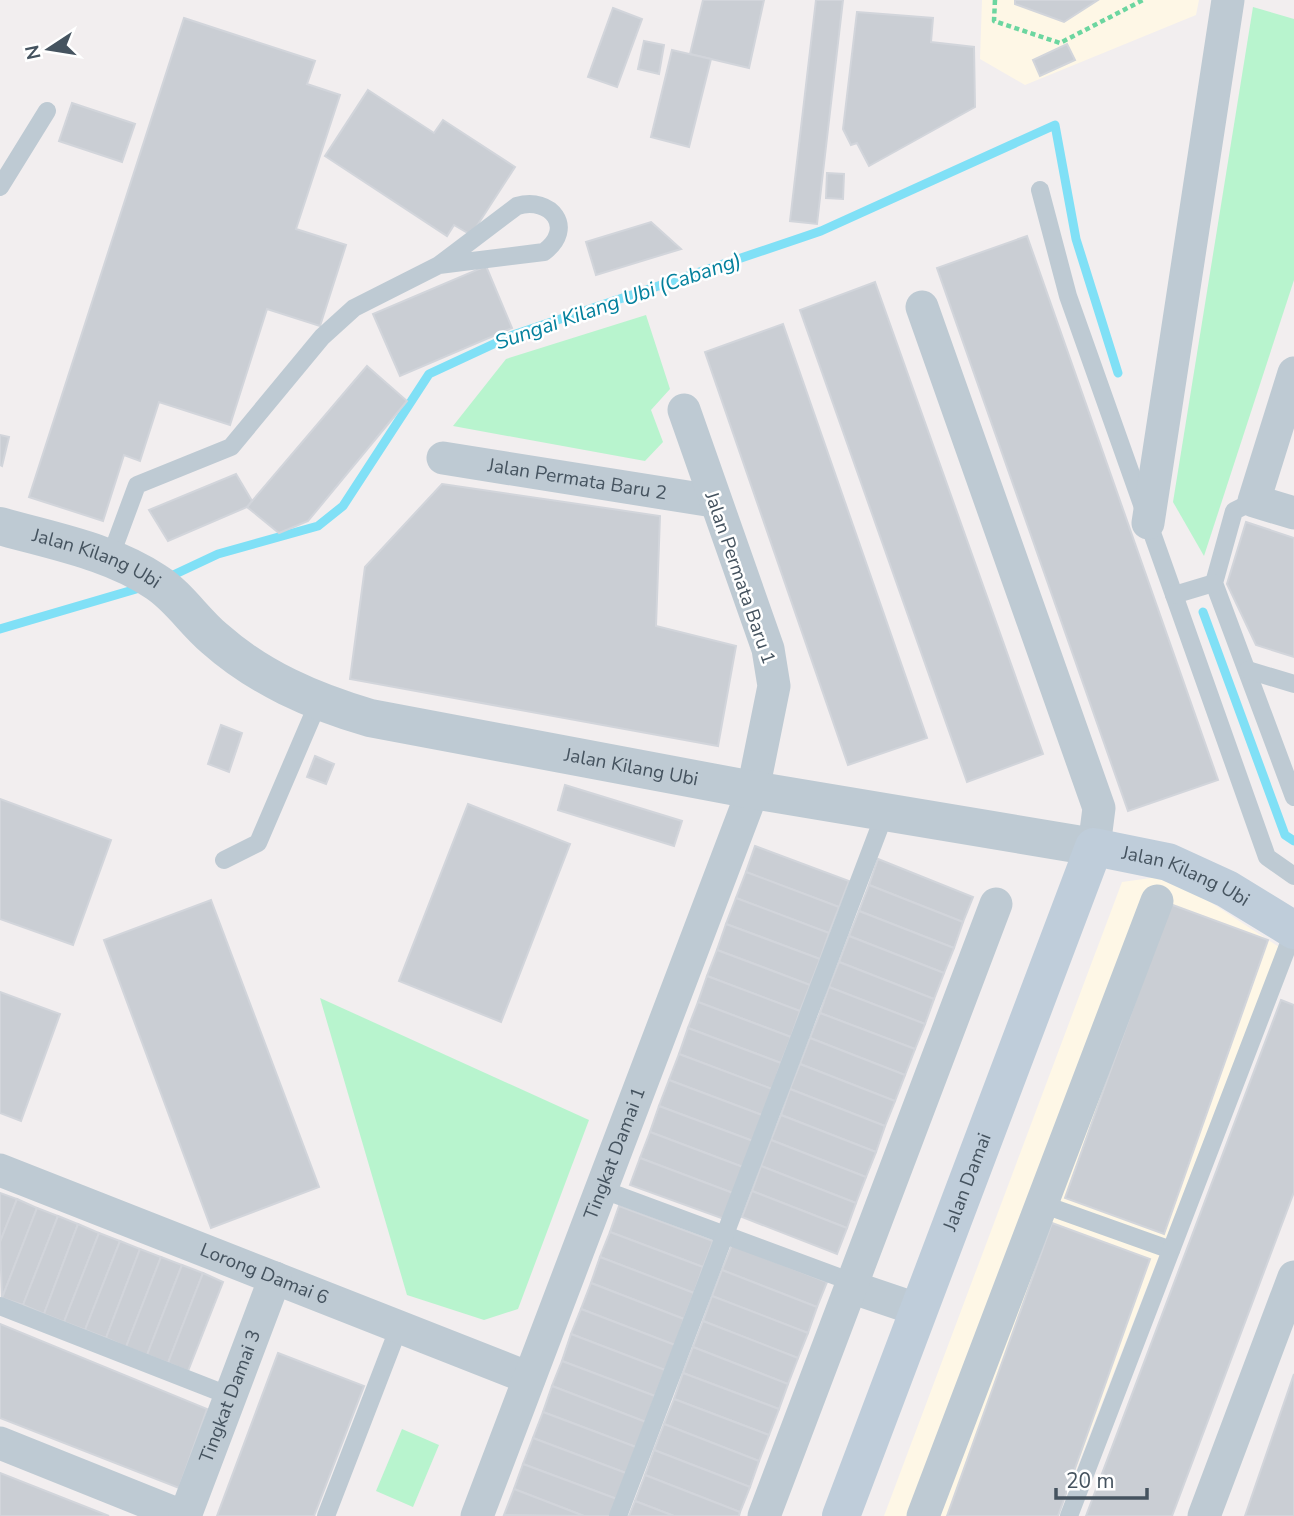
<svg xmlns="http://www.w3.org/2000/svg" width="1294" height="1516" font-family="'Nunito Sans',sans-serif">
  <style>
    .commercial { fill: #fef7e6 }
    .green { fill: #b8f4ce }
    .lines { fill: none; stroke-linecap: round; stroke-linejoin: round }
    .stream { stroke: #80e0f6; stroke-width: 9 }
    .building { fill: #caced4; stroke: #d2d5db; stroke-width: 2 }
    .path { stroke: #6cd6a0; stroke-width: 4.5; stroke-dasharray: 5 3.5; stroke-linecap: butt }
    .service { stroke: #becad3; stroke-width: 18 }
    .minor { stroke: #becad3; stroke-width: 33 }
    .tertiary { stroke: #becad3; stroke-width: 38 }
    .secondary { stroke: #bfcdda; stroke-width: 38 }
    .labels { text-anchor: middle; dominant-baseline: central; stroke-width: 5; stroke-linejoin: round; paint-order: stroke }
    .street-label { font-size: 19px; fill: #45535f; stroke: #fff }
    .water-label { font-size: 21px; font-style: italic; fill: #03809d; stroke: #fff }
  </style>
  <rect width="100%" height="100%" fill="#f2eeef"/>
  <g class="commercial">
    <polygon points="982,0 1199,0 1196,15 1025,85 980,59"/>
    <polygon points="1158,877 1195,892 1279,947 1058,1516 884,1516 1122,882"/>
  </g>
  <g class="green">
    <polygon points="1253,7 1294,19 1294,280 1204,556 1173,502"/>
    <polygon points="646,315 670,389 651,410 663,442 645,461 453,426 506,359"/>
    <polygon points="320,998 589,1120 518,1309 484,1320 407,1295"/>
    <polygon points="402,1429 439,1445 413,1507 376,1491"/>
  </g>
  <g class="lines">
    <g class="stream">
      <polyline points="169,577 218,554 318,526 343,506 429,374 513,335 821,231 1055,125 1076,239 1118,373"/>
      <polyline points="1203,612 1285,835 1294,841"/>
      <polyline points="0,629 143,587"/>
    </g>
  </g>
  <g class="building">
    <polygon points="703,0 764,0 749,68 690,54"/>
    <polygon points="816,0 843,0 817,224 790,221"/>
    <polygon points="1015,0 1098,0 1064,22 1015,4"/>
    <polygon points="613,8 642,19 617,87 588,77"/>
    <polygon points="857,12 933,18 931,42 974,47 975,107 869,166 857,143 851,145 843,129"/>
    <polygon points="184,18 315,61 307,84 340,95 296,229 346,245 320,326 267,309 230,425 159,402 140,461 124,455 103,521 29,497"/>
    <polygon points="644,41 664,45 659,74 638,69"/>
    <polygon points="1067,44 1075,60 1040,76 1033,60"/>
    <polygon points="672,50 711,59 689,147 651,137"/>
    <polygon points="368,90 434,133 443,120 515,167 471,235 454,225 447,236 325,156"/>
    <polygon points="72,103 135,124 122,162 59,141"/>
    <polygon points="827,173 844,174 843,199 826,198"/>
    <polygon points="651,222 681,249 596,275 586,242"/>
    <polygon points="1027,236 1218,780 1128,811 937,268"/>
    <polygon points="486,266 512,328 400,376 373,314"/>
    <polygon points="875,282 1043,754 967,782 800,310"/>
    <polygon points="783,324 927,738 848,765 705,352"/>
    <polygon points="367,366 407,401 308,521 279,533 247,507"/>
    <polygon points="0,435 9,437 2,466 0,465"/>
    <polygon points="236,474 252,501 247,507 168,541 149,510"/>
    <polygon points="442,484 660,516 656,626 736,646 718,746 350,679 365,567"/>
    <polygon points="1246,522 1294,538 1294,657 1256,645 1227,584"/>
    <polygon points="221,725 242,733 229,772 208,764"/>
    <polygon points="315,756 334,764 326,784 307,777"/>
    <polygon points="565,785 682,821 674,846 558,810"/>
    <polygon points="0,799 111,840 73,945 0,919"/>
    <polygon points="468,804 570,844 501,1022 399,981"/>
    <polygon points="755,846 849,881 839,907 746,872"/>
    <polygon points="878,859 973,897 963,922 869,885"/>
    <polygon points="746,872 839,907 829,933 736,898"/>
    <polygon points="869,885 963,922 954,948 859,911"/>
    <polygon points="736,898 829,933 820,959 726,924"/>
    <polygon points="211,900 319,1187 211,1228 104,940"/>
    <polygon points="1170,904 1268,940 1164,1234 1065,1198"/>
    <polygon points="859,911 954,948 944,973 849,936"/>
    <polygon points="726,924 820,959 810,985 717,950"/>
    <polygon points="849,936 944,973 934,999 839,962"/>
    <polygon points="717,950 810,985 800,1011 707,976"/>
    <polygon points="839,962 934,999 925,1024 829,987"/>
    <polygon points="707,976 800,1011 791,1037 698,1002"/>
    <polygon points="829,987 925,1024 915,1049 820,1013"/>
    <polygon points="0,992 60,1014 21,1121 0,1113"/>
    <polygon points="1281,1000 1294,1005 1294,1192 1172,1516 1086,1516"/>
    <polygon points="698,1002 791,1037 781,1063 688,1028"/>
    <polygon points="820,1013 915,1049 905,1075 810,1038"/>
    <polygon points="688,1028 781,1063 772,1089 679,1054"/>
    <polygon points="810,1038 905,1075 895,1101 800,1064"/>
    <polygon points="679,1054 772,1089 762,1115 669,1080"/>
    <polygon points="800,1064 895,1101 885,1126 790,1089"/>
    <polygon points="669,1080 762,1115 753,1141 659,1106"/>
    <polygon points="790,1089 885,1126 876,1152 781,1115"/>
    <polygon points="659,1106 753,1141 743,1167 650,1132"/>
    <polygon points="781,1115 876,1152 866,1177 771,1140"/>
    <polygon points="650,1132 743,1167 733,1193 640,1158"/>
    <polygon points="771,1140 866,1177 856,1203 761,1166"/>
    <polygon points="640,1158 733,1193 724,1219 630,1185"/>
    <polygon points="761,1166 856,1203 847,1228 752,1191"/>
    <polygon points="752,1191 847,1228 837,1254 742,1217"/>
    <polygon points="0,1193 17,1199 0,1242"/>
    <polygon points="17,1199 37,1208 2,1298 0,1242"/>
    <polygon points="619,1206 713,1241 703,1267 610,1232"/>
    <polygon points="37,1208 58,1216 23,1305 2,1298"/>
    <polygon points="58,1216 78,1224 44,1314 23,1305"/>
    <polygon points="1052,1223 1150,1259 1058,1516 947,1516"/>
    <polygon points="78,1224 99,1233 64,1322 44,1314"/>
    <polygon points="610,1232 703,1267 694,1293 600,1257"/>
    <polygon points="99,1233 120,1241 85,1330 64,1322"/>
    <polygon points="120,1241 140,1249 106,1338 85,1330"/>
    <polygon points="732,1245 827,1282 817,1307 722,1270"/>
    <polygon points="140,1249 161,1257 126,1347 106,1338"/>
    <polygon points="161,1257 182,1265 147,1355 126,1347"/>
    <polygon points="600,1257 694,1293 684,1319 591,1283"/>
    <polygon points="182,1265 203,1273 168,1363 147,1355"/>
    <polygon points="722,1270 817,1307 808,1333 712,1296"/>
    <polygon points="203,1273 223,1282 188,1371 168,1363"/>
    <polygon points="591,1283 684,1319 675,1345 581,1309"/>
    <polygon points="712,1296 808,1333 798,1358 703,1321"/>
    <polygon points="581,1309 675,1345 665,1370 571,1334"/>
    <polygon points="703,1321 798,1358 788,1384 693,1347"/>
    <polygon points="0,1324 207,1409 179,1488 0,1418"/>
    <polygon points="571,1334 665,1370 655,1396 562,1361"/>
    <polygon points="693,1347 788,1384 779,1409 683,1373"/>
    <polygon points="278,1353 364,1386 314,1516 217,1516"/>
    <polygon points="562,1361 655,1396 646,1422 552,1386"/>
    <polygon points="683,1373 779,1409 769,1435 674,1399"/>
    <polygon points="1294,1374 1294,1516 1245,1516"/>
    <polygon points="552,1386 646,1422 636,1447 543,1412"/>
    <polygon points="674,1399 769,1435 759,1461 664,1424"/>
    <polygon points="543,1412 636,1447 626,1473 533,1438"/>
    <polygon points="664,1424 759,1461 750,1487 654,1450"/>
    <polygon points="533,1438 626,1473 617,1499 523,1464"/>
    <polygon points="654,1450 750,1487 740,1512 645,1475"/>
    <polygon points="523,1464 617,1499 611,1516 584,1516 514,1489"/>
    <polygon points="0,1473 109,1516 0,1516"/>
    <polygon points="645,1475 740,1512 739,1516 674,1516 635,1501"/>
    <polygon points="514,1489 584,1516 504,1515"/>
    <polygon points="635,1501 674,1516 629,1516"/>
  </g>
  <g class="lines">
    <polyline class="path" points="995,0 994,21 1060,43 1143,0"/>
    <g class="service">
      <polyline points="0,187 47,111"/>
      <polyline points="1040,190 1068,296 1267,857 1294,876"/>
      <polyline points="1254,501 1234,511 1214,583 1294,797"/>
      <path d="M 110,558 L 137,485 L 231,447 L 322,337 L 354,308 L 439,265 L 517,206 C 551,196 576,228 544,252 L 439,265"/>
      <polyline points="1174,595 1214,583"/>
      <polyline points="1248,670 1294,684"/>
      <polyline points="224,860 258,843 318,703"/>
      <polyline points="601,1189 852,1282"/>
      <polyline points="1042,1204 1171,1250"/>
      <polyline points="0,1306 230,1396"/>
      <polyline points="326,1516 399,1327"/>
      <polyline points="618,1516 885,813"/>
      <polyline points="1069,1516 1294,930"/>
    </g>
    <g class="minor">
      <polyline points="922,307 1099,808 1094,847"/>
      <polyline points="1294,373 1254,501 1294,513"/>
      <path id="s1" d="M 443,458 L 713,501"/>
      <polyline points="1148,523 1228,0"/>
      <path id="s2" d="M 0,1170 L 529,1378"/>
      <polyline points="851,1287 919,1310"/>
      <polyline points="0,1443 182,1516"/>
      <path id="s3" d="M 185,1516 L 275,1278"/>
      <path id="s4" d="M 477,1516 L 753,790 L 774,686 L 768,649 L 684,410"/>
      <polyline points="764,1516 996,904"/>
      <polyline points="923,1516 1157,901"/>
      <polyline points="1204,1516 1294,1277"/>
    </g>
    <path class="tertiary" id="s5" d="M 0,526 C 52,541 110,551 156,582 C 178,596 194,621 214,638 C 259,678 312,701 370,718 L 753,790 L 1094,847"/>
    <path class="secondary" id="s6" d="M 841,1516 L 1094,847 L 1168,862 L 1227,889 L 1294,930"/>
  </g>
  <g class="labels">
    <g class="street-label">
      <text stroke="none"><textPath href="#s1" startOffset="136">Jalan Permata Baru 2</textPath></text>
      <text stroke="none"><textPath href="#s5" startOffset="102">Jalan Kilang Ubi</textPath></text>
      <text transform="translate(740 578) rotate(71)">Jalan Permata Baru 1</text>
      <text stroke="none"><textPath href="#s5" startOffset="690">Jalan Kilang Ubi</textPath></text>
      <text stroke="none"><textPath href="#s6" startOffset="812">Jalan Kilang Ubi</textPath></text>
      <text stroke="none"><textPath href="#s4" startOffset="388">Tingkat Damai 1</textPath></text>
      <text stroke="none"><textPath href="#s6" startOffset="357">Jalan Damai</textPath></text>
      <text stroke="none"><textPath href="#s2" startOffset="284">Lorong Damai 6</textPath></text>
      <text stroke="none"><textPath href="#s3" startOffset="128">Tingkat Damai 3</textPath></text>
    </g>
    <g class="water-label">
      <text transform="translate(618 301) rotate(-19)">Sungai Kilang Ubi (Cabang)</text>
    </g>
  </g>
  <g transform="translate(49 49) rotate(258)" stroke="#ffffff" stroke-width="5" paint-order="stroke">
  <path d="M0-5L12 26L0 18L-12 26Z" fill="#45535f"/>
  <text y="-10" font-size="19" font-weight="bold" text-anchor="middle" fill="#45535f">N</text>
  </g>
  <path d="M1056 1488v10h91v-10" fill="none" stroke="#45535f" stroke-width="3.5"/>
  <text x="1066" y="1488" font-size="21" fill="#45535f" stroke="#ffffff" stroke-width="5" paint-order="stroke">20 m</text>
</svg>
